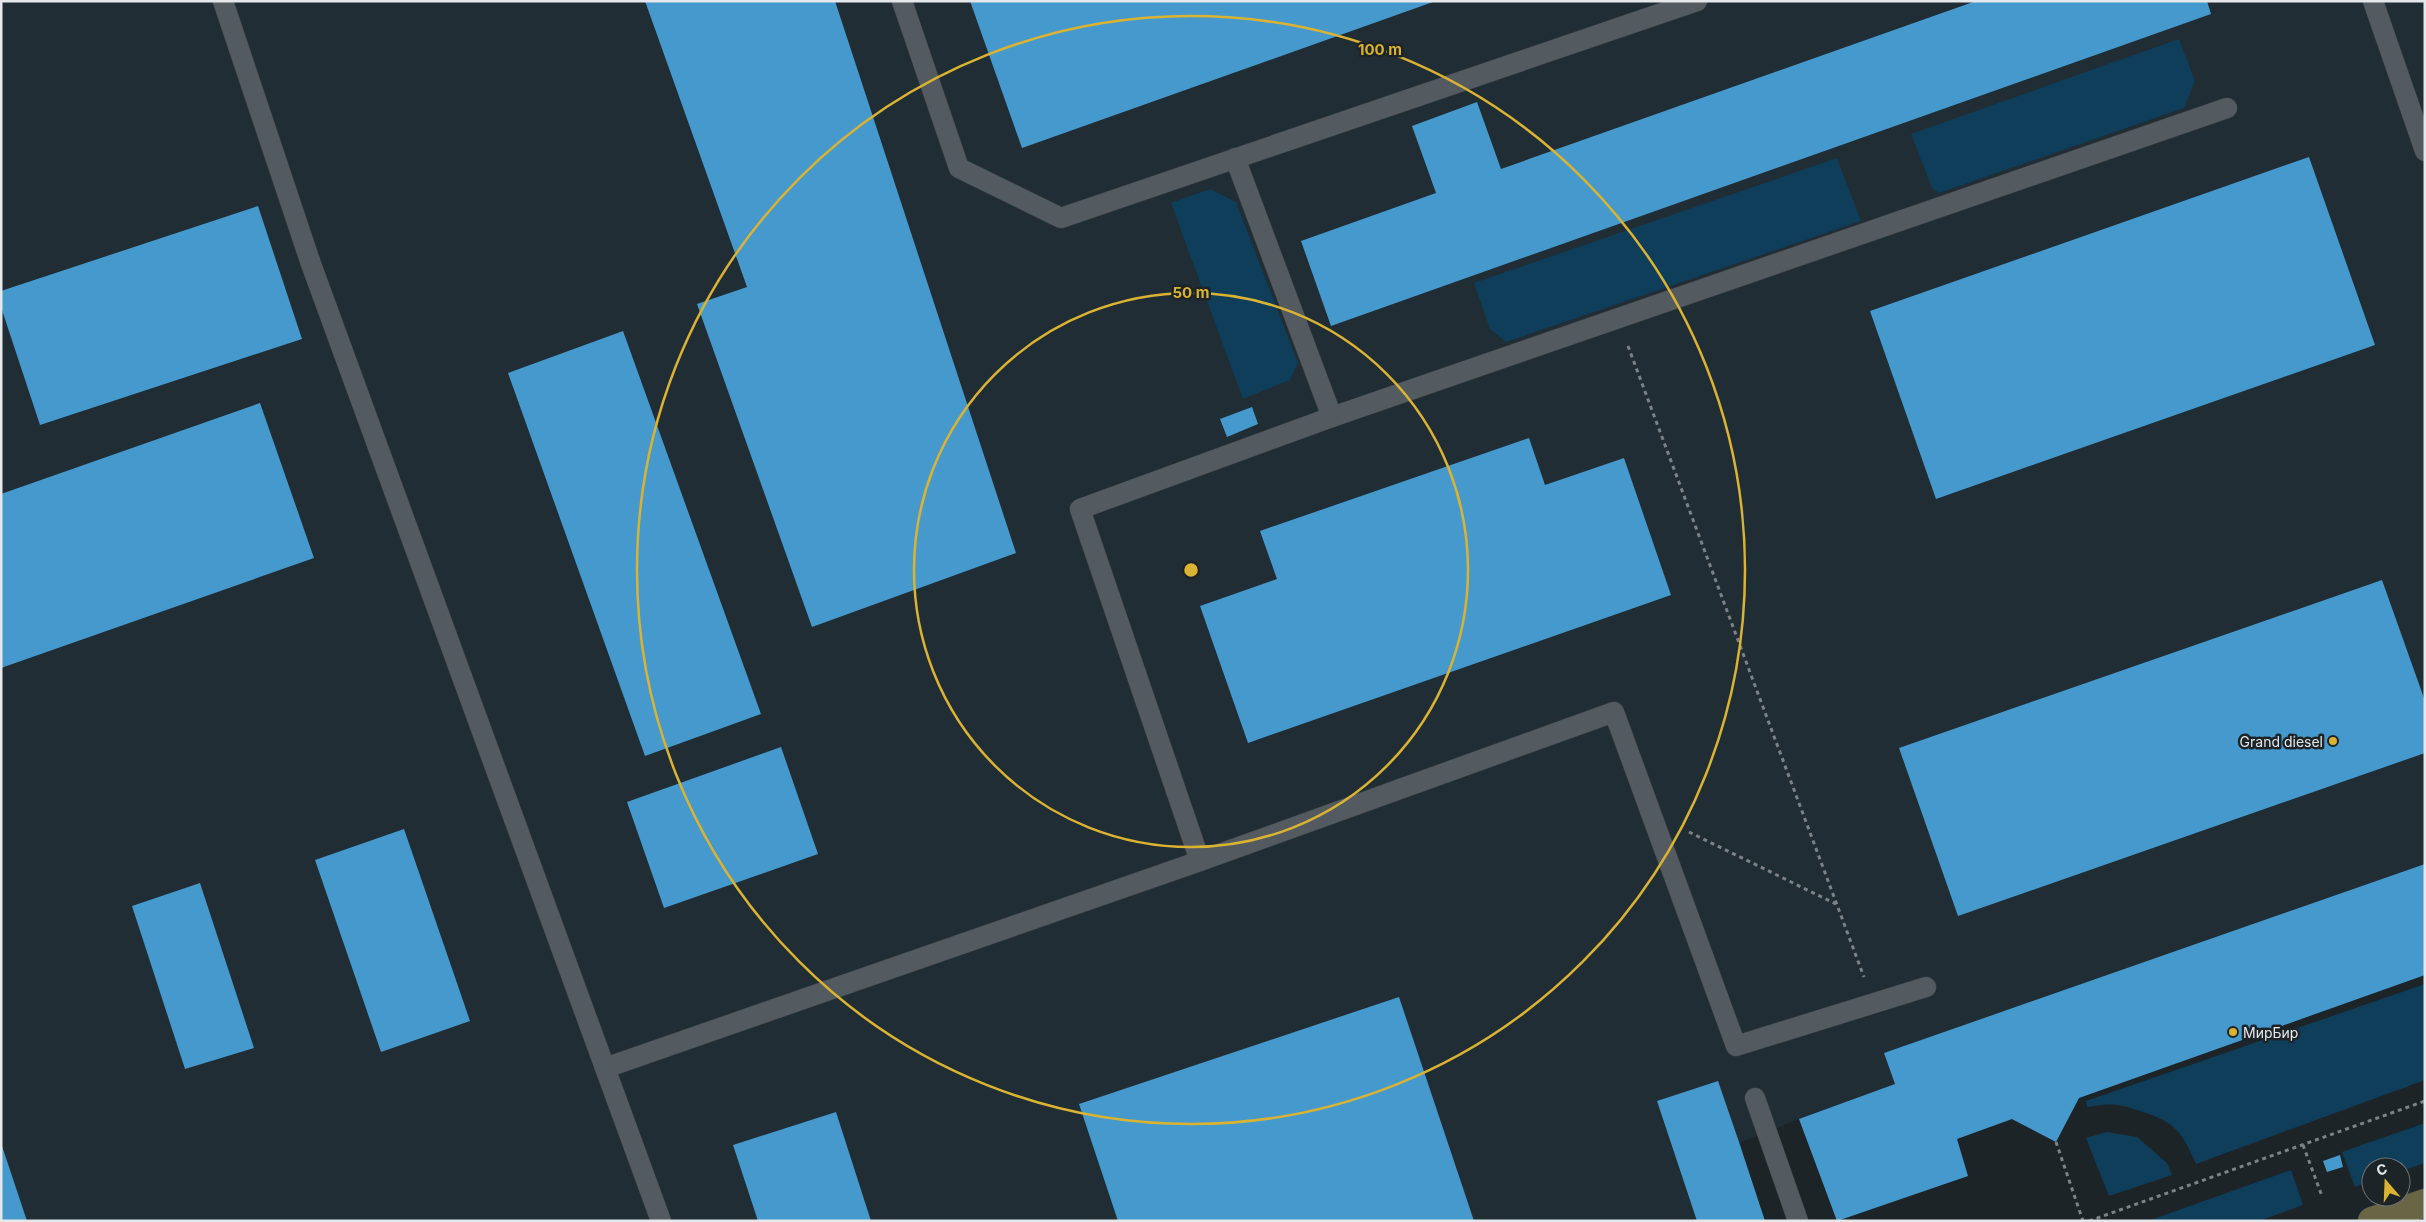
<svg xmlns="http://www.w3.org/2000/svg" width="2426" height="1222" font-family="Inter,sans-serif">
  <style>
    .built { fill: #212d35 }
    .green { fill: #0e3e59 }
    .building { fill: #4599cc }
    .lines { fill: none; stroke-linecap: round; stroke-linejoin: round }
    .lane-casing { stroke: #3c4245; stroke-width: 21 }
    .secondary-casing { stroke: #3c4245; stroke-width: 29 }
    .path { stroke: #7c8285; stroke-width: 3; stroke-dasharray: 4 4; stroke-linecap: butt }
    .lane { stroke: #545b60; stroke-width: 20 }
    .secondary { stroke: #6a6645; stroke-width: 28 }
    .ring { fill: none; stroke: #dab333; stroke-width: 2.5 }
    .poi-dot { fill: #dab333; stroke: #1d2428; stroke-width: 2 }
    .labels { text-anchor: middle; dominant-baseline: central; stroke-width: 5; stroke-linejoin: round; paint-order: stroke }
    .poi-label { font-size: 14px; fill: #e4e8eb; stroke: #1d2428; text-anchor: end }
    .centre { fill: #dab333; stroke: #1d2428; stroke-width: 2.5 }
    .ring-label { font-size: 15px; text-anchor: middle; font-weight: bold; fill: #dab333; stroke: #1d2428; stroke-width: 5; stroke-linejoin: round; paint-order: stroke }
  </style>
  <rect width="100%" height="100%" fill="#1d2428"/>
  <polygon class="built" points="1,1 2425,1 2425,975 2079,1098 2056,1142 2012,1120 1957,1138 1968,1176 1839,1221 1799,1119 1739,1143 1765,1221 27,1221 1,1145"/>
  <g class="green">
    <polygon points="2179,39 2195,81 2184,108 1939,193 1932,188 1911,134"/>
    <polygon points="1837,158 1861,221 1506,342 1490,329 1474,283"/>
    <polygon points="1210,189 1236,202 1298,363 1290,380 1243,399 1171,203"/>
    <path d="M 2425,984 L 2425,1080 L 2196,1164 C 2180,1126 2171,1120 2133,1109 C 2115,1103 2106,1104 2087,1107 L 2086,1101 Z"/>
    <polygon points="2425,1123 2425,1163 2401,1171 2401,1167 2371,1167 2371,1181 2355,1187 2342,1152"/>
    <polygon points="2107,1132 2137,1137 2167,1163 2172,1175 2109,1196 2086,1138"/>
    <polygon points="2291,1170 2303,1205 2259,1221 2148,1221"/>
  </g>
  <g class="building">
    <polygon points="645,1 835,1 1016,553 812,627 697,304 747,287"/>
    <polygon points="970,1 1433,1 1433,2 1022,148"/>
    <polygon points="1976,1 2207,1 2211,14 1331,326 1301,241 1436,193 1412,126 1477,102 1501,169"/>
    <polygon points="2309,157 2375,345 1936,499 1870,311"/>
    <polygon points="258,206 302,339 40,425 1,307 1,291"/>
    <polygon points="623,331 761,714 645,756 508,373"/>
    <polygon points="260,403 314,558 1,668 1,494"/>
    <polygon points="1252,407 1258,424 1227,437 1220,419"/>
    <polygon points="1529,438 1545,485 1624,458 1671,595 1248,743 1200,606 1277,579 1260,531"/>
    <polygon points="2382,580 2425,701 2425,753 1958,916 1899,748"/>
    <polygon points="781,747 818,854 664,908 627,802"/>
    <polygon points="404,829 470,1021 381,1052 315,860"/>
    <polygon points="2425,864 2425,975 2079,1098 2056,1142 2012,1119 1957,1139 1968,1176 1837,1221 1799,1119 1895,1084 1884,1053"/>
    <polygon points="200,883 254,1048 185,1069 132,906"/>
    <polygon points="1399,997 1474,1221 1118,1221 1079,1104"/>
    <polygon points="1718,1081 1739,1142 1765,1221 1697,1221 1657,1101"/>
    <polygon points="836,1112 871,1221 758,1221 733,1145"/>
    <polygon points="1,1146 2,1146 27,1221 1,1221"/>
    <polygon points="2340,1155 2343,1167 2327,1172 2323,1161"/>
  </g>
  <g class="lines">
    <g class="lane-casing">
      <g id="lane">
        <polyline points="223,1 311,264 661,1221"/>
        <polyline points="902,1 959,168 1061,218 1697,1"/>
        <polyline points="2373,1 2425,151"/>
        <polyline points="1235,158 1332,417"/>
        <polyline points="1200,861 1080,509 1332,417 2227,108"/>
        <polyline points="605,1068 1200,861 1614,712 1736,1046 1926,987"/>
        <polyline points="1755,1098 1798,1221"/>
      </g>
    </g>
    <g class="secondary-casing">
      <polyline id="secondary" points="2372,1221 2425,1203"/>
    </g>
    <g class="path">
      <polyline points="1628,346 1864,977"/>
      <polyline points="1689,832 1836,904"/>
      <polyline points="2056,1142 2083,1221"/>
      <polyline points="2303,1145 2322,1196"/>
      <polyline points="2089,1221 2425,1101"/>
    </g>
    <use href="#lane" class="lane"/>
    <use href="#secondary" class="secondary"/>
  </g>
  <g class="ring">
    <circle cx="1191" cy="570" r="277"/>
    <circle cx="1191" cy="570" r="554"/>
  </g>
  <g class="poi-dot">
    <circle cx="2333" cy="741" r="5"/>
    <circle cx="2233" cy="1032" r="5"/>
  </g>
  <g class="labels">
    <g class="poi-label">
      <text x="2323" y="741">Grand diesel</text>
      <text x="2243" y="1032" text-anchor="start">МирБир</text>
    </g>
  </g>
  <circle cx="1191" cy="570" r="8" class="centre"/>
  <g class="ring-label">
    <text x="1380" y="55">100 m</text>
    <text x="1191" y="298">50 m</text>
  </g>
  <rect width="2426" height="1222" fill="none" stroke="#e4e8eb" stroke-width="5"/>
  <g transform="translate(2386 1182) rotate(341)"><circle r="24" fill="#1d2428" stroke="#6d7276"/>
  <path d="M0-4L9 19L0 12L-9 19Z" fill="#dab333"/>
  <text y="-8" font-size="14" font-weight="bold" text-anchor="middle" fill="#e4e8eb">С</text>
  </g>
</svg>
